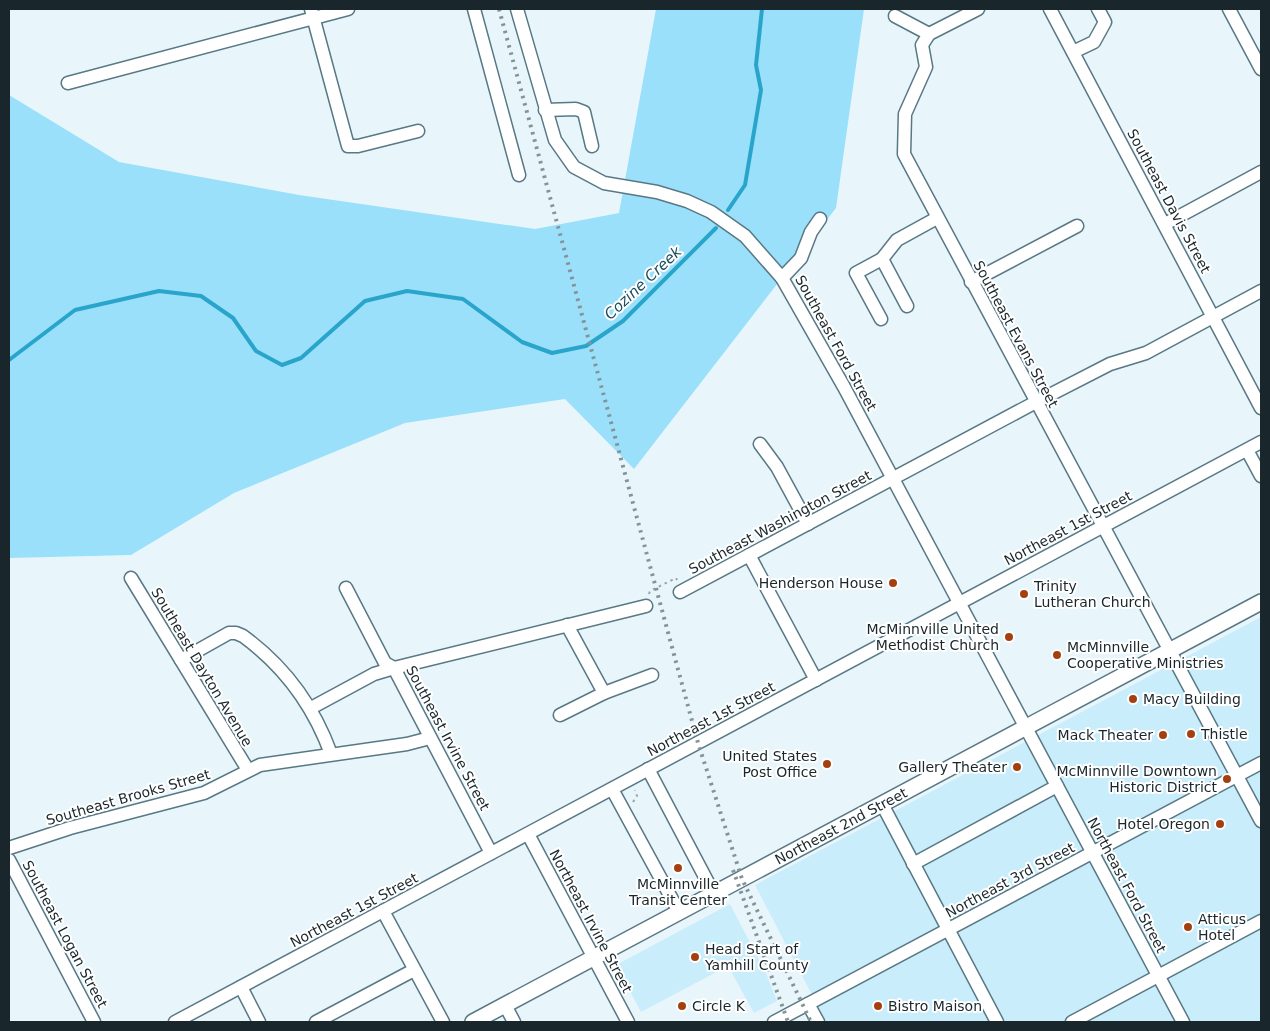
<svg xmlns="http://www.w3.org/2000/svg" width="1270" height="1031" font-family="'DejaVu Sans',sans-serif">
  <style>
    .built { fill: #caedfb }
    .green { fill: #9ae0fa }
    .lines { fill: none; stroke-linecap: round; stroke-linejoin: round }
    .stream { stroke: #29a5cb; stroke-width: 4 }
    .minor-casing { stroke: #587884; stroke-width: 15 }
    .major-casing { stroke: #587884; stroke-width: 18 }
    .path { stroke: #98a6ab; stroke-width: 2; stroke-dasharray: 2.5 4; stroke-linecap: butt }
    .minor { stroke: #fff; stroke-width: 12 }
    .major { stroke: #fff; stroke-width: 15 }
    .rail { stroke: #859398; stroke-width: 4; stroke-dasharray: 2.5 5; stroke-linecap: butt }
    .poi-dot { fill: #a4400f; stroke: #fff; stroke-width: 2 }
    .labels { text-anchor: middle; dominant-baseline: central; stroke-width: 4; stroke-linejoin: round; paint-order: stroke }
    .street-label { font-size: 14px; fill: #19262b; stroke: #fff }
    .poi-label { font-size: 14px; fill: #19262b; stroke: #fff; text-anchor: start }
    .water-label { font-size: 15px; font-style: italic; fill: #1d4e5e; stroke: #fff }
  </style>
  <rect width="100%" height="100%" fill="#e8f6fc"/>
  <g class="built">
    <polygon points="1261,617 1261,1022 826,1022 755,885"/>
    <polygon points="730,904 766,973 777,1001 754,1013 728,966 641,1012 616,965"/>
  </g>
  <polygon class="green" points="656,9 864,9 836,208 634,469 565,399 405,423 234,493 131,555 9,558 9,95 119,162 299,195 535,229 619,213"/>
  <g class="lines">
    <g class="stream">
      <polyline points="728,210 745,185 761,90 756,65 762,9"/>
      <polyline points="9,360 75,310 159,291 201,296 233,318 256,351 282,365 301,358 365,301 407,291 463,299 522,342 552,353 586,346 623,321 716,228"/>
    </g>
    <g class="minor-casing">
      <g id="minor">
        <polyline points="311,9 348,146 358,146 418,131"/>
        <polyline points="474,9 519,175"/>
        <polyline points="517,9 555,140 574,167 604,183 657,192 687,201 711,212 745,236 782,278 844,387 1183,1022"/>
        <polyline points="978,9 929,34 922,45 926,67 905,114 904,154 1261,821"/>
        <polyline points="1050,9 1261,408"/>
        <polyline points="1229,9 1261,69"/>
        <polyline points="895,16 929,34"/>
        <polyline points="1073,52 1094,42 1105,22 1098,9"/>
        <polyline points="68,83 348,9"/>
        <polyline points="545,110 576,109 584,112 592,146"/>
        <polyline points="1165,224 1261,172"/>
        <polyline points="782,278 801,258 811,232 820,219"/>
        <polyline points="971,282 1077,226"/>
        <polyline points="907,306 882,259 897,240 937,218"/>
        <polyline points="881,319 856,273 882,259"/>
        <polyline points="760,444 777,467 808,524"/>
        <polyline points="1247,450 1261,476"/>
        <polyline points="749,555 816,680"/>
        <polyline points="131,578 248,770"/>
        <polyline points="346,588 385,663 394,668 491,853"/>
        <polyline points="680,592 1036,402 1110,364 1146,353 1261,291"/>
        <polyline points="567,625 604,693"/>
        <path d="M 181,660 L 229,633 L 236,633 L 243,636 C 284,666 314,707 331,754"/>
        <polyline points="311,708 374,674 394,668 646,606"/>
        <polyline points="560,715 604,693 652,675"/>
        <polyline points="648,769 714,894"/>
        <polyline points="612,789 679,912"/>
        <polyline points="882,804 997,1022"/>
        <polyline points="528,834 628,1022"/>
        <polyline points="9,848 70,828 204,793 260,765 407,744 430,738"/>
        <polyline points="9,860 94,1022"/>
        <polyline points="913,864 1057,786"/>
        <polyline points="383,911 443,1022"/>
        <polyline points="241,987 259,1022"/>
        <polyline points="808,1004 818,1022"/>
        <polyline points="505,1005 514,1022"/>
        <polyline points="175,1022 1261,442"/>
        <polyline points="316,1022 414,970"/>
        <polyline points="774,1022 1261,763"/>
        <polyline points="1072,1022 1261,921"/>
      </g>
    </g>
    <g class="major-casing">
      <polyline id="major" points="473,1022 1261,602"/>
    </g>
    <g class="path">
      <polyline points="649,594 650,591 676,578 677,580"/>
      <polyline points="633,802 637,796 635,790"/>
    </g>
    <use href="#minor" class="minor"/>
    <use href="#major" class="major"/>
    <g class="rail">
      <polyline points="499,9 698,743 742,879 811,1022"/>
      <polyline points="733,870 788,1022"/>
    </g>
  </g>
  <g class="poi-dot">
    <circle cx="893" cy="583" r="5"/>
    <circle cx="1024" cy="594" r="5"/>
    <circle cx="1009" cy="637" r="5"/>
    <circle cx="1057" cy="655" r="5"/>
    <circle cx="1133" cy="699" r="5"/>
    <circle cx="1191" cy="734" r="5"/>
    <circle cx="1163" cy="735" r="5"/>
    <circle cx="827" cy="764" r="5"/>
    <circle cx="1017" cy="767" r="5"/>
    <circle cx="1227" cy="779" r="5"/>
    <circle cx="1220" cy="824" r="5"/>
    <circle cx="678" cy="868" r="5"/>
    <circle cx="1188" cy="927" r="5"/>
    <circle cx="695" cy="957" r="5"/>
    <circle cx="682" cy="1006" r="5"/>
    <circle cx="878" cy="1006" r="5"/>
  </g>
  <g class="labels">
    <g class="street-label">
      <text transform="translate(1169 201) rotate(62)">Southeast Davis Street</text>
      <text transform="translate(1016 334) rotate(62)">Southeast Evans Street</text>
      <text transform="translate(836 343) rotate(61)">Southeast Ford Street</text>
      <text transform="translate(780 522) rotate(-28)">Southeast Washington Street</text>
      <text transform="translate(1068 528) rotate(-28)">Northeast 1st Street</text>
      <text transform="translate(202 667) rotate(59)">Southeast Dayton Avenue</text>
      <text transform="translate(711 719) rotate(-28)">Northeast 1st Street</text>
      <text transform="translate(448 738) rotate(62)">Southeast Irvine Street</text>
      <text transform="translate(128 797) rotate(-16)">Southeast Brooks Street</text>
      <text transform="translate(841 826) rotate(-28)">Northeast 2nd Street</text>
      <text transform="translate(1010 880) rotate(-28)">Northeast 3rd Street</text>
      <text transform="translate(1127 885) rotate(62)">Northeast Ford Street</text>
      <text transform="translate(354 910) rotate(-28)">Northeast 1st Street</text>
      <text transform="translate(591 921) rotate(62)">Northeast Irvine Street</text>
      <text transform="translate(65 934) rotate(62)">Southeast Logan Street</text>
    </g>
    <g class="poi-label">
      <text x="883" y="583" text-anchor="end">Henderson House</text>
      <text x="1034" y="586">Trinity<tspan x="1034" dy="16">Lutheran Church</tspan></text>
      <text x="999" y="629" text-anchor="end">McMinnville United<tspan x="999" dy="16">Methodist Church</tspan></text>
      <text x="1067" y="647">McMinnville<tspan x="1067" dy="16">Cooperative Ministries</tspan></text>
      <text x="1143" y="699">Macy Building</text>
      <text x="1201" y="734">Thistle</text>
      <text x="1153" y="735" text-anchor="end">Mack Theater</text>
      <text x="817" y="756" text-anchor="end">United States<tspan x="817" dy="16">Post Office</tspan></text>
      <text x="1007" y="767" text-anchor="end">Gallery Theater</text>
      <text x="1217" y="771" text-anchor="end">McMinnville Downtown<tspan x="1217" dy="16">Historic District</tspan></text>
      <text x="1210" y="824" text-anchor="end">Hotel Oregon</text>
      <text x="678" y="884" text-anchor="middle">McMinnville<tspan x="678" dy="16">Transit Center</tspan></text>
      <text x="1198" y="919">Atticus<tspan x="1198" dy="16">Hotel</tspan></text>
      <text x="705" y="949">Head Start of<tspan x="705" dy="16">Yamhill County</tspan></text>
      <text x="692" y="1006">Circle K</text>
      <text x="888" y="1006">Bistro Maison</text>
    </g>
    <g class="water-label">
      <text transform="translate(643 283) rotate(-43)">Cozine Creek</text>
    </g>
  </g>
  <rect width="1270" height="1031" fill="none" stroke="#19262b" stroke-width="20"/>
</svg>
